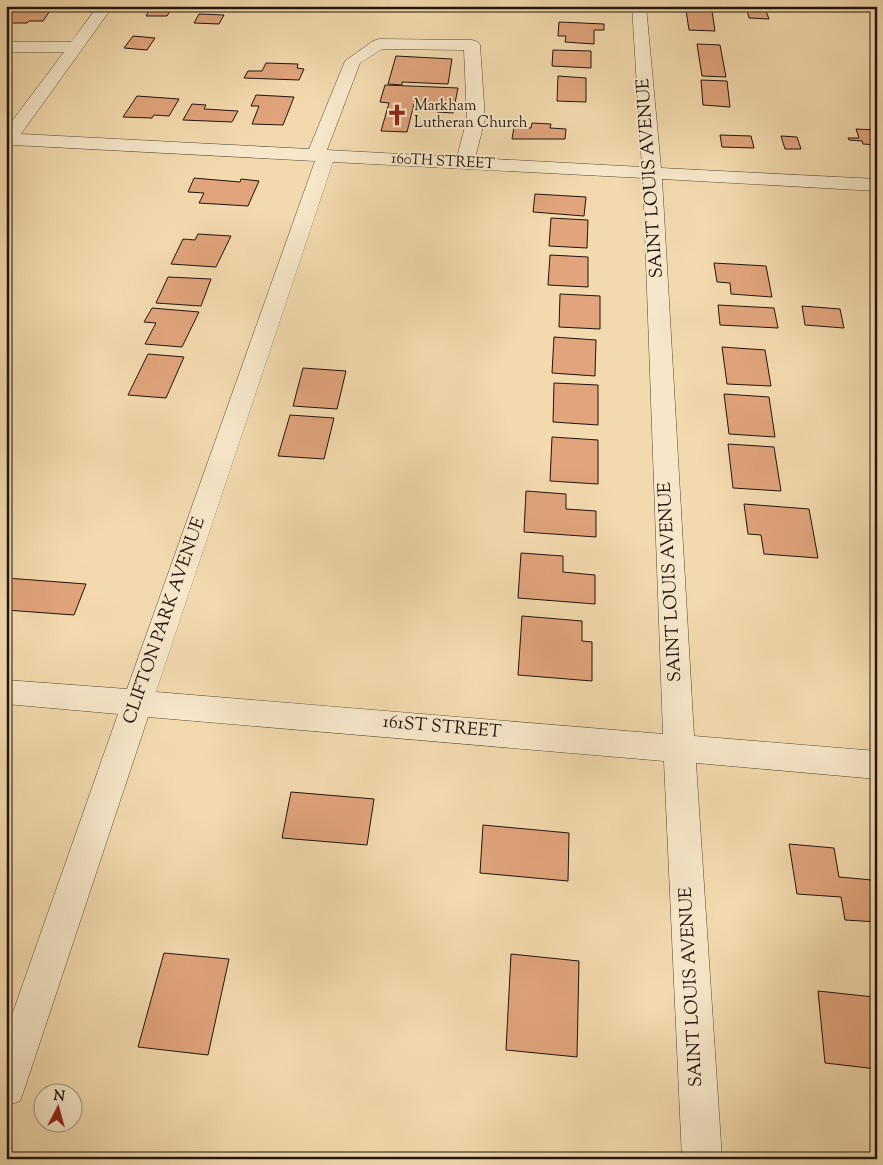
<svg xmlns="http://www.w3.org/2000/svg" width="883" height="1165" font-family="'Sorts Mill Goudy',serif">
  <style>
    .building { fill: #e1a47c; stroke: #20140d }
    .lines { fill: none; stroke-linecap: round; stroke-linejoin: round }
    .minor-casing { stroke: #554635; stroke-width: 1 }
    .minor { fill: #f7e7ca; fill-rule: evenodd }
    .labels { text-anchor: middle; dominant-baseline: central; stroke-width: 4; stroke-linejoin: round; paint-order: stroke }
    .far-poi-label { font-size: 15px; fill: #20140d; stroke: #f7e7ca; text-anchor: start }
    .far-street-label { font-size: 15px; fill: #20140d; stroke: #f7e7ca }
    .street-label { font-size: 18px; fill: #20140d; stroke: #f7e7ca }
  </style>
  <rect width="100%" height="100%" fill="#f3daae"/>
  <filter id="stains"><feTurbulence type="fractalNoise" baseFrequency=".004" numOctaves="4"/><feColorMatrix values="0 0 0 0 .2 0 0 0 0 .09 0 0 0 0 .02 0 0 0 .5 -.17"/></filter>
  <radialGradient id="worn" r=".72"><stop offset=".6" stop-color="#630" stop-opacity="0"/><stop offset="1" stop-color="#630" stop-opacity=".3"/></radialGradient>
  <g class="building">
    <polygon points="152,6 173,6 167,16 146,16"/>
    <polygon points="15,7 52,8 43,21 29,21 27,23 6,23 6,17"/>
    <polygon points="686,10 712,11 715,31 689,30"/>
    <polygon points="747,10 766,11 769,19 749,18"/>
    <polygon points="199,14 224,15 219,24 194,23"/>
    <polygon points="559,22 604,24 604,30 594,30 594,44 565,42 566,36 558,36"/>
    <polygon points="133,36 155,38 147,50 124,48"/>
    <polygon points="697,44 720,45 726,77 702,76"/>
    <polygon points="553,50 591,51 591,68 552,66"/>
    <polygon points="396,56 452,59 448,84 402,82 402,85 388,84"/>
    <polygon points="266,63 298,64 297,68 304,69 299,80 244,78 248,71 262,71"/>
    <polygon points="558,76 586,78 586,102 557,101"/>
    <polygon points="701,80 727,81 730,107 703,105"/>
    <polygon points="385,85 458,88 453,113 437,112 438,105 414,104 407,132 381,131 389,103 380,102"/>
    <polygon points="256,95 294,97 283,125 252,124 259,106 251,106"/>
    <polygon points="137,96 179,99 169,116 154,115 152,118 123,117"/>
    <polygon points="192,104 206,105 204,109 238,111 232,122 183,120"/>
    <polygon points="532,123 551,124 550,128 566,129 565,139 512,139 514,127 531,128"/>
    <polygon points="856,129 877,130 877,145 863,144 862,141 849,140 848,138 859,138"/>
    <polygon points="720,135 751,136 754,148 722,147"/>
    <polygon points="781,136 797,137 801,149 785,149"/>
    <polygon points="194,178 240,182 241,179 259,181 248,206 199,203 204,193 188,192"/>
    <polygon points="535,194 586,197 584,216 533,212"/>
    <polygon points="551,218 588,220 587,248 549,246"/>
    <polygon points="198,234 231,236 216,267 171,264 183,239 195,240"/>
    <polygon points="550,255 588,257 588,287 548,285"/>
    <polygon points="714,263 766,266 772,297 731,294 730,283 717,282"/>
    <polygon points="168,277 211,279 201,306 156,303"/>
    <polygon points="560,294 600,296 600,329 559,327"/>
    <polygon points="718,305 774,308 778,328 720,325"/>
    <polygon points="802,306 840,309 844,328 805,325"/>
    <polygon points="152,308 199,312 182,347 145,344 156,323 144,322"/>
    <polygon points="554,337 596,340 595,376 552,373"/>
    <polygon points="722,347 765,350 771,386 727,384"/>
    <polygon points="148,354 184,357 166,398 128,395"/>
    <polygon points="303,368 346,371 337,409 293,406"/>
    <polygon points="554,383 598,385 598,425 553,422"/>
    <polygon points="724,394 769,397 775,437 729,434"/>
    <polygon points="290,415 334,418 324,459 278,456"/>
    <polygon points="552,437 598,440 598,484 550,481"/>
    <polygon points="728,444 774,447 781,491 733,488"/>
    <polygon points="526,491 566,494 566,509 596,511 596,537 524,532"/>
    <polygon points="744,504 809,509 818,558 764,554 761,535 748,534"/>
    <polygon points="521,553 563,556 563,572 595,575 595,604 518,598"/>
    <polygon points="6,578 86,584 74,615 6,610"/>
    <polygon points="522,616 582,621 582,641 592,642 592,681 518,675"/>
    <polygon points="291,792 374,799 367,845 282,838"/>
    <polygon points="483,825 569,833 568,881 480,873"/>
    <polygon points="789,844 834,848 839,877 872,880 877,904 877,922 845,920 841,897 797,894"/>
    <polygon points="164,953 229,959 208,1055 138,1047"/>
    <polygon points="511,954 579,961 577,1057 506,1050"/>
    <polygon points="818,991 874,997 877,1020 877,1069 825,1063"/>
  </g>
  <g class="lines">
    <g class="minor-casing">
      <path id="minor" d="M 98,6 L 113,6 L 21,134 L 309,149 L 345,61 L 373,41 L 379,39 L 472,40 L 478,42 L 480,45 L 485,119 L 475,158 L 642,167 L 632,6 L 646,6 L 661,168 L 877,179 L 877,191 L 662,179 L 694,736 L 877,751 L 877,779 L 696,763 L 722,1159 L 682,1159 L 664,761 L 148,717 L 25,1087 L 20,1101 L 6,1106 L 6,1032 L 118,714 L 6,704 L 6,680 L 127,689 L 315,161 L 13,145 L 6,147 L 6,129 L 64,52 L 6,52 L 6,42 L 71,42 ZM 382,49 L 464,50 L 467,119 L 457,157 L 327,150 L 360,63 ZM 333,162 L 643,178 L 663,734 L 156,692 Z"/>
    </g>
    <use href="#minor" class="minor"/>
  </g>
  <defs>
    <g id="church-bare" transform="scale(1.725)"><path d="M-1.2-6h2.4v3.5h3.3v2.4h-3.3V6h-2.4V-.1h-3.3v-2.4h3.3Z" fill="#8f2418" stroke="#f7e7ca" stroke-width="2.5" paint-order="stroke"/></g>
  </defs>
  <g fill-rule="evenodd">
    <use href="#church-bare" x="397" y="115"/>
  </g>
  <g class="labels">
    <g class="far-poi-label">
      <text x="414" y="106">Markham<tspan x="414" dy="17">Lutheran Church</tspan></text>
    </g>
    <g class="far-street-label">
      <text transform="translate(443 162) rotate(3)">160TH STREET</text>
    </g>
    <g class="street-label">
      <text transform="translate(651 178) rotate(-94)">SAINT LOUIS AVENUE</text>
      <text transform="translate(671 582) rotate(-93)">SAINT LOUIS AVENUE</text>
      <text transform="translate(165 621) rotate(-71)">CLIFTON PARK AVENUE</text>
      <text transform="translate(442 728) rotate(5)">161ST STREET</text>
      <text transform="translate(692 987) rotate(-93)">SAINT LOUIS AVENUE</text>
    </g>
  </g>
  <rect width="883" height="1165" fill="none" stroke="#f3daae" stroke-width="25"/>
  <rect x="8" y="8" width="868" height="1150" fill="none" stroke="#20140d" stroke-width="2.5"/>
  <rect x="12" y="12" width="858" height="1140" fill="none" stroke="#20140d"/>
  <g transform="translate(58 1108) rotate(6)"><circle r="24" fill="#f7e7ca" stroke="#a1937e"/>
  <path d="M0-4L9 19L0 12L-9 19Z" fill="#8f2418"/>
  <text y="-8" font-size="14" font-weight="bold" text-anchor="middle" fill="#20140d">N</text>
  </g>
  <rect width="100%" height="100%" filter="url(#stains)"/>
  <rect width="100%" height="100%" fill="url(#worn)"/>
</svg>
